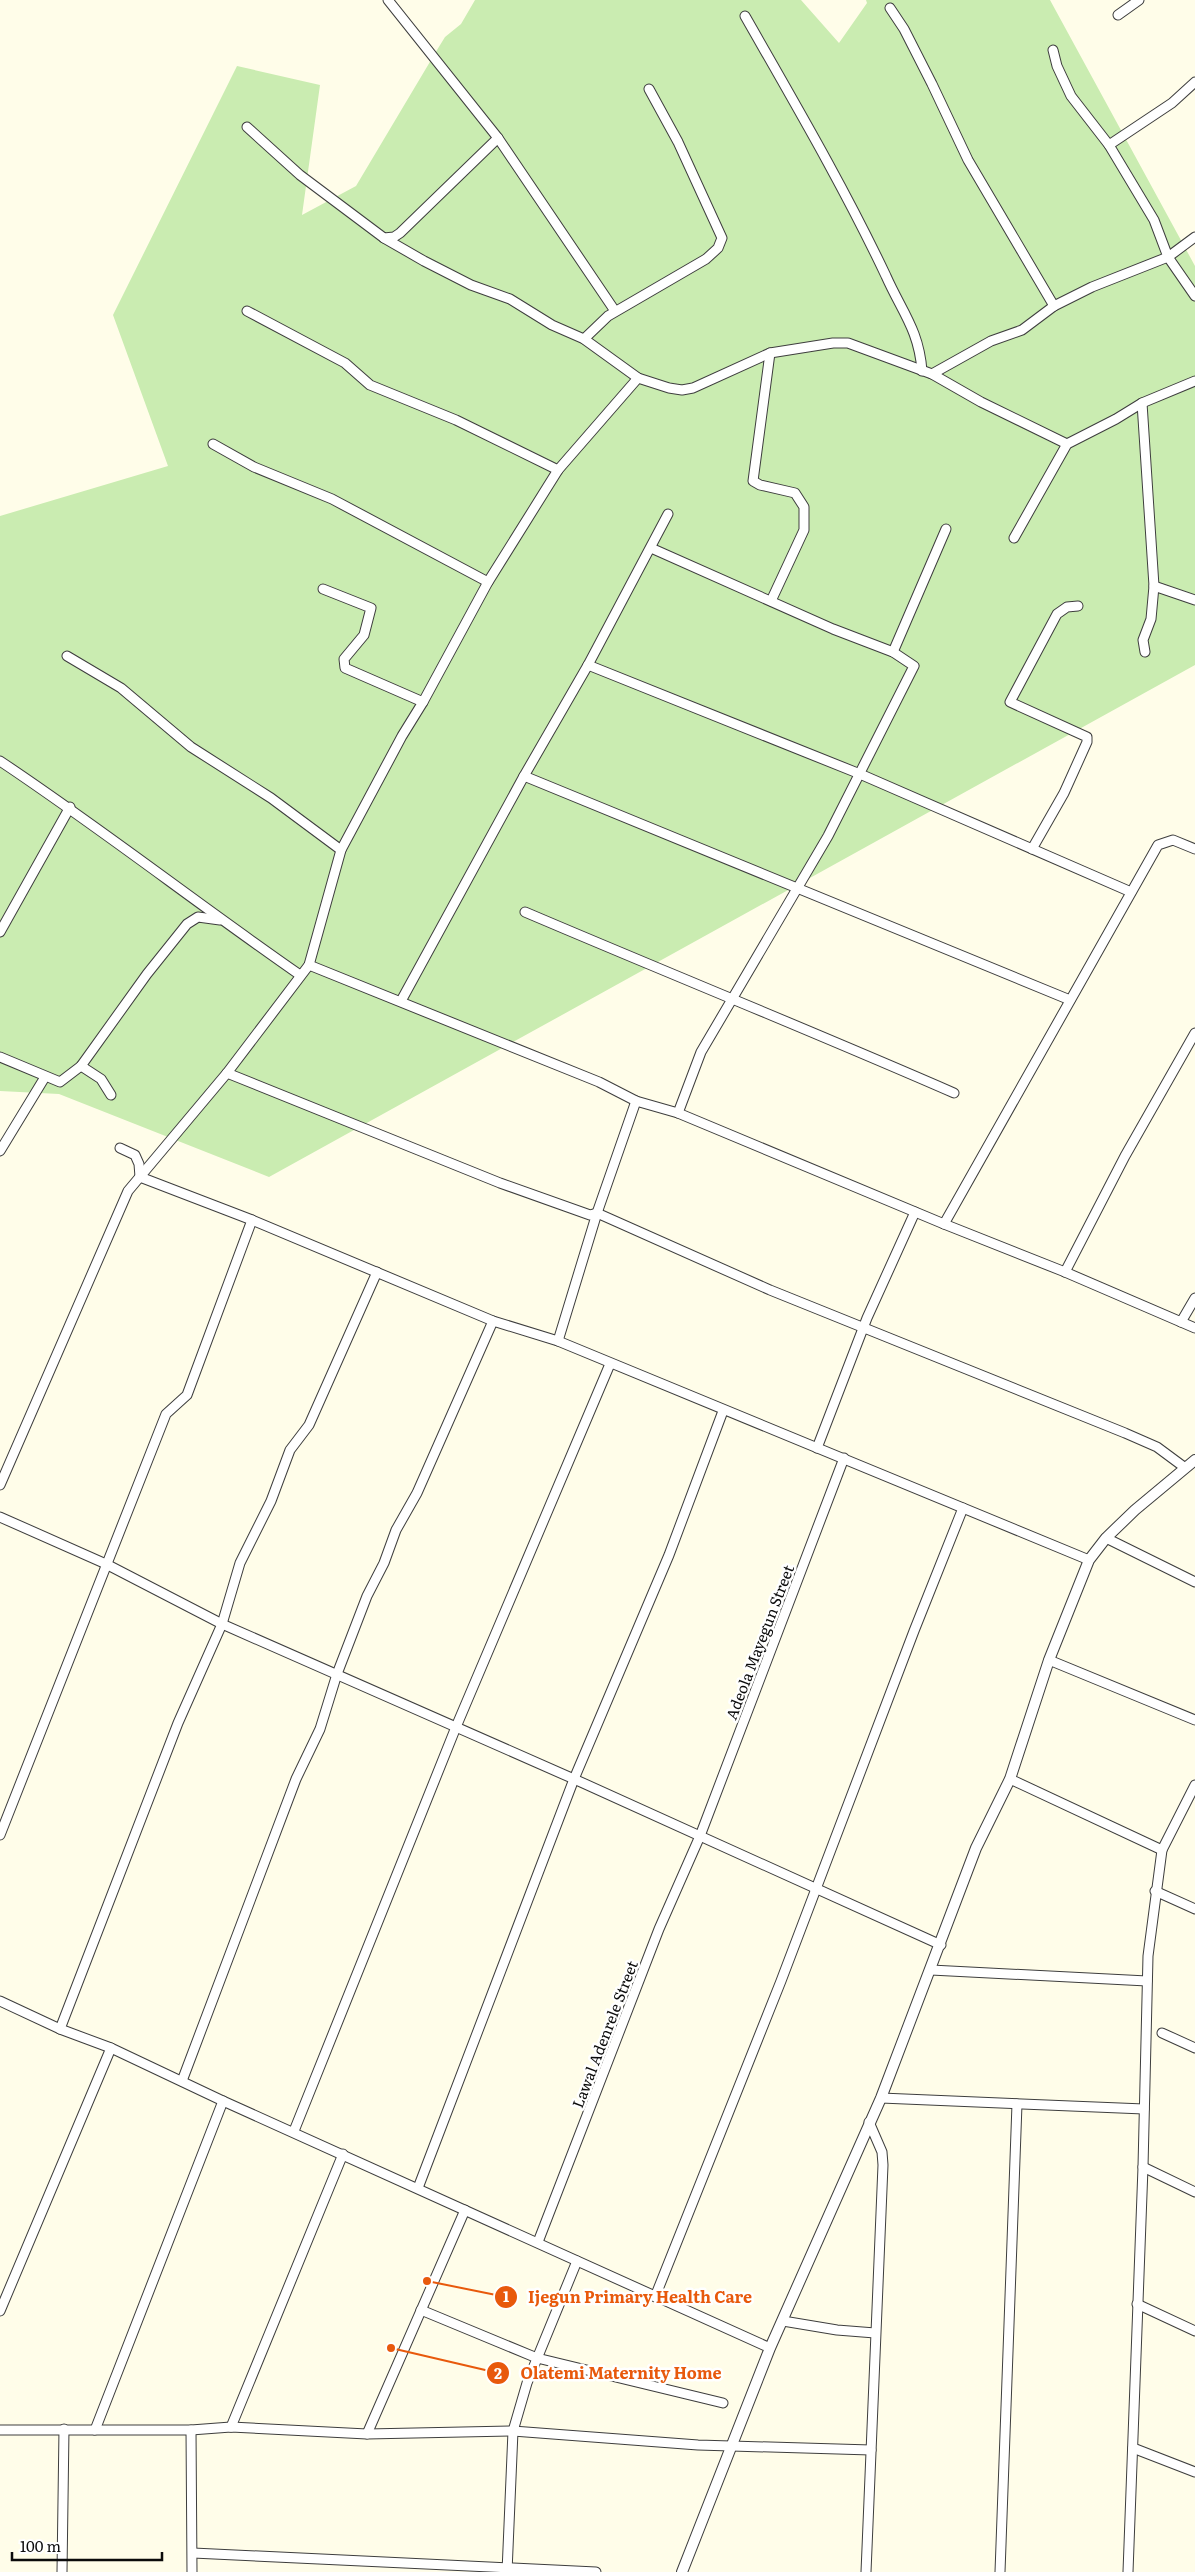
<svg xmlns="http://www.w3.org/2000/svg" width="1195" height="2572" font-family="Literata,serif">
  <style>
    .green { fill: #caecb1 }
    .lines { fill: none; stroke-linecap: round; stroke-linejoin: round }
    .minor-casing { stroke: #3e3e3e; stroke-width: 11 }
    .tertiary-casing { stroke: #3e3e3e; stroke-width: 12 }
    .minor { stroke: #fff; stroke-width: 9 }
    .tertiary { stroke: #fff; stroke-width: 10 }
    .labels { text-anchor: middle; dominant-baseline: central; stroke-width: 5; stroke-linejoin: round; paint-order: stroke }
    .street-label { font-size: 15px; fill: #0b0b0b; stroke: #fff }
    .leader { fill: none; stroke: #e8590c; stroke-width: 2 }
    .callout-dot { fill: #e8590c; stroke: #fff; stroke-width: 2 }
    .mark-label { font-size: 15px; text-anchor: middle; font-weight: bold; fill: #fff }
    .callout-label { font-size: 16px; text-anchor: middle; font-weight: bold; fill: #e8590c; stroke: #fff; stroke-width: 5; stroke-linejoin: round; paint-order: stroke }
  </style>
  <rect width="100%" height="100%" fill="#fffde9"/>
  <polygon class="green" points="475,0 801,0 839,43 867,3 866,0 1050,0 1195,266 1195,665 269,1177 59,1094 0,1091 0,516 168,466 113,315 237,66 320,85 302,215 356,186 437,50 445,37 461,24"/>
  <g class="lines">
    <g class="minor-casing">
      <g id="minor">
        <polyline points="388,0 498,138 615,311"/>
        <polyline points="890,8 904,29 932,84 968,160 1054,306"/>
        <polyline points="1118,15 1139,0"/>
        <path d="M 745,16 C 794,102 844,187 886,276 C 902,312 919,330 922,371"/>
        <polyline points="1053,50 1057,66 1071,96 1109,145 1154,220 1168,257 1195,296"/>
        <polyline points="247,127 300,175 384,238 394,237 400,233 498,138"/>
        <polyline points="1109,145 1172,103 1195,82"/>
        <polyline points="384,238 424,261 471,285 510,299 552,325 584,339 638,378 669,388 682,390 693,388 770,353 833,343 848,343 932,374 981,402 1067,444"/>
        <polyline points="247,311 345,363 370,385 456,420 558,470"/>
        <polyline points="584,339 608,316 706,259 718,248 722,238 678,142 649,89"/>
        <polyline points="770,353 753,481 760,485 795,493 804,507 804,530 771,601"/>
        <polyline points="932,374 991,341 1022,330 1054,306 1092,287 1168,257 1195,237"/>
        <polyline points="1142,403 1154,586 1151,619 1143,640 1145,652"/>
        <polyline points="213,444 254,467 332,499 488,582"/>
        <polyline points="1014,538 1067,444 1116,419 1142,403 1195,381"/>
        <polyline points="651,548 833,629 893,652 914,666 828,836 701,1052 678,1113"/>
        <polyline points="1154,586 1195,600"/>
        <polyline points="323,589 371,608 364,635 344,659 345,668 423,702"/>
        <polyline points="893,652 946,529"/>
        <polyline points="67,656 121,688 191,747 271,798 341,850"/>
        <polyline points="588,665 860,774 1131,892"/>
        <path d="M 0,761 C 102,829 199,905 300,975"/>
        <polyline points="524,776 1070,1000"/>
        <polyline points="1032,849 1064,793 1087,742 1087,737 1010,702 1057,614 1067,607 1078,606"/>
        <path d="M 525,912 C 668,973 812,1031 954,1093"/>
        <polyline points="0,932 70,807"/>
        <polyline points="309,965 599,1082 636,1101 678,1113 944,1224 1065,1272 1195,1328"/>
        <polyline points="401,1001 524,776 588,665 668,514"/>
        <polyline points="0,1057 60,1082 81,1066 147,974 187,924 198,917 220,920"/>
        <polyline points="81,1066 101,1079 111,1095"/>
        <polyline points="227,1073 500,1183 590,1215 597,1213 770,1290 1125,1433 1157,1447 1184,1467"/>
        <polyline points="120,1148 135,1155 139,1164 140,1177"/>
        <polyline points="0,1151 45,1077"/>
        <polyline points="140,1177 252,1220 493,1321 558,1341 1089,1560"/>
        <polyline points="944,1224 1158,845 1173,840 1195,849"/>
        <polyline points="1065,1272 1125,1156 1195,1033"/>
        <polyline points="1181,1322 1195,1298"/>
        <polyline points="558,1341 597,1213 636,1101"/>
        <polyline points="817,1448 867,1318 915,1212"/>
        <polyline points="0,1485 128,1191 227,1073 309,965 341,850 402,736 423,702 488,582 558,470 638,378"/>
        <polyline points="0,1517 106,1564 222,1624 574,1779 941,1945"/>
        <polyline points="1106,1538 1195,1582"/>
        <polyline points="1049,1660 1195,1720"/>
        <polyline points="1010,1779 1162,1850"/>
        <polyline points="0,1835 166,1414 187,1395 252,1220"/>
        <polyline points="1155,1891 1195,1909"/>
        <polyline points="931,1970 1147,1981"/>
        <polyline points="0,2001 60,2029 111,2048 223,2101 770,2348"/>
        <polyline points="60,2029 178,1723 222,1624 240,1563 271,1501 290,1450 309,1425 377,1272"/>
        <polyline points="1162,2033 1195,2048"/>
        <polyline points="182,2081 296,1779 320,1729 337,1674 367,1596 384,1563 396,1530 417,1493 493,1321"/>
        <polyline points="881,2098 1144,2109"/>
        <polyline points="294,2131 456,1727 610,1364"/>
        <polyline points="1143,2167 1195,2192"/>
        <polyline points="418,2188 574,1779 669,1555 723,1411"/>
        <polyline points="538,2242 659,1929 700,1836 844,1458"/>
        <polyline points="655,2297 781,1981 914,1631 963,1508"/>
        <polyline points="1137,2304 1195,2331"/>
        <polyline points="421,2310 537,2358 723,2403"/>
        <polyline points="0,2311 111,2048"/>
        <polyline points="783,2321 837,2330 875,2333"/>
        <polyline points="231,2427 343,2154"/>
        <polyline points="0,2430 191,2430 231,2427 367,2434 513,2431 698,2445 871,2450"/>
        <polyline points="95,2430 223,2101"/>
        <polyline points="191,2430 192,2572"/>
        <polyline points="367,2434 465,2210"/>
        <polyline points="1133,2448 1195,2472"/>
        <polyline points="193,2553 596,2572"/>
        <polyline points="62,2572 64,2429"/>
        <polyline points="507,2572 513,2431 527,2383 577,2261"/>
        <polyline points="866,2572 883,2165 882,2152 869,2122"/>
        <polyline points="1000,2572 1017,2104"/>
        <polyline points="1128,2572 1143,2167 1148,1956 1162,1850 1195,1785"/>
      </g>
    </g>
    <g class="tertiary-casing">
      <polyline id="tertiary" points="682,2572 770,2348 881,2098 976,1848 1010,1779 1049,1660 1089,1560 1106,1538 1135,1510 1195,1460"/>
    </g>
    <use href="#minor" class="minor"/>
    <use href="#tertiary" class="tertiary"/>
  </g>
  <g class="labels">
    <g class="street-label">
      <text transform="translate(759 1642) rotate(-69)">Adeola Mayegun Street</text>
      <text transform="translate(604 2034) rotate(-69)">Lawal Adenrele Street</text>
    </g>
  </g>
  <path class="leader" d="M427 2281L506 2297M391 2348L498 2373"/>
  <g class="callout-dot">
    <circle cx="427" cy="2281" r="5"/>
    <circle cx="391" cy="2348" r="5"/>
    <circle cx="506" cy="2297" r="12"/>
    <circle cx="498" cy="2373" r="12"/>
  </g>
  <g class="mark-label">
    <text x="506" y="2302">1</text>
    <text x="498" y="2379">2</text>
  </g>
  <g class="callout-label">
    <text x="640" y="2303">Ijegun Primary Health Care</text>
    <text x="621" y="2379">Olatemi Maternity Home</text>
  </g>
  <path d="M12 2552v8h150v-8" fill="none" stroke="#0b0b0b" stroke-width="2.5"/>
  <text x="20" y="2552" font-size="15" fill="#0b0b0b" stroke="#ffffff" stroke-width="4" paint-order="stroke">100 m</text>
</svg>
